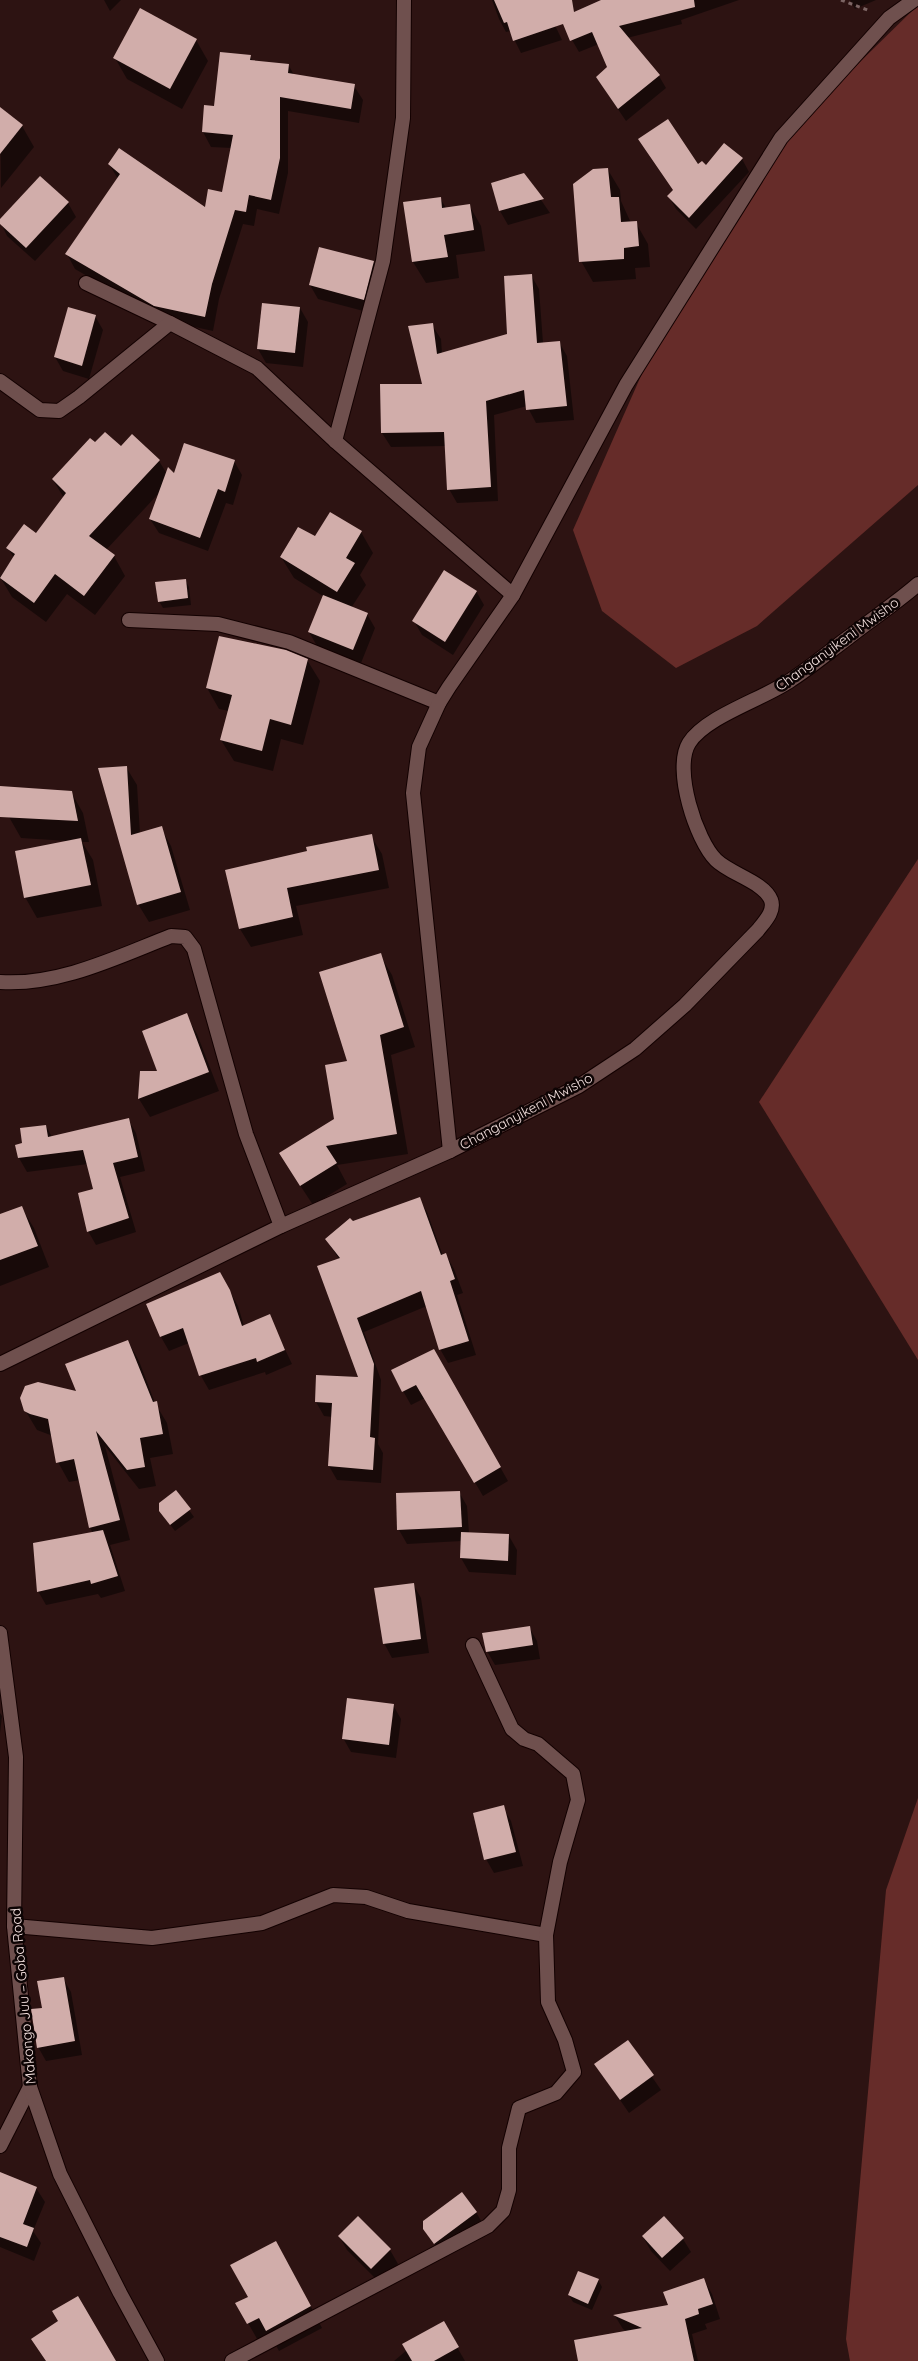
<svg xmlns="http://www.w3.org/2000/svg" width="918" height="2361" font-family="Quicksand,sans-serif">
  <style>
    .green { fill: #662c29 }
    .shadow { fill: #0007 }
    .building { fill: #d1adaa }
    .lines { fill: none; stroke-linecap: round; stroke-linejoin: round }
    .minor-casing { stroke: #130101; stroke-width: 16 }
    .tertiary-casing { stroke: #130101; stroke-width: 16 }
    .path { stroke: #7c6564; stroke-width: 3; stroke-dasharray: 4 4; stroke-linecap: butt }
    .minor { stroke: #6f504e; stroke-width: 14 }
    .tertiary { stroke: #6f504e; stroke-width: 14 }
    .labels { text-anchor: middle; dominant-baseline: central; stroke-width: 5; stroke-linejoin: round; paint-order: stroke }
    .street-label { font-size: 14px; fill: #f4e1df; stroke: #0d0404 }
  </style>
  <rect width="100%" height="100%" fill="#2d1312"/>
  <g class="green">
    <polygon points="918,5 918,485 757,626 676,668 602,611 573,530 644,369 772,148"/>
    <polygon points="918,859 918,1360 759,1102"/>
    <polygon points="918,1798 918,2361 850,2361 846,2339 886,1890"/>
  </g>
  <g class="shadow">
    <polygon points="104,0 121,0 110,11"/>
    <polygon points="492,0 543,0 562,40 521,53 510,31 506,32 499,19"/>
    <polygon points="605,0 739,0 681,20 682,24 627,38 659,76 666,88 626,121 605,90 609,68 599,44 579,52 572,40"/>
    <polygon points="850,0 876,0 855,9"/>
    <polygon points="196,40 208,61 182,109 127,79 115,58"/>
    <polygon points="250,56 253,62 289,66 294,75 354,86 363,100 359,123 288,111 288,173 279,214 257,209 254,226 243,224 219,299 213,331 163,320 75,269 67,254 118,179 109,164 205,209 223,193 232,148 211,147 203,132 215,108"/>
    <polygon points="0,108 22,126 34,147 1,188"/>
    <polygon points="725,145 742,159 749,172 696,229 676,209 669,197 698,166 706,167"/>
    <polygon points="608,170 620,190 621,201 631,223 636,223 648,244 650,267 635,268 636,279 593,282 581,261"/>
    <polygon points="524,175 550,213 508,225 500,211"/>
    <polygon points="41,178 68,203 76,217 35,261 7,236 0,221"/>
    <polygon points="440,198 446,208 469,205 481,226 485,251 456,255 459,278 426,283 413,262 404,203"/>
    <polygon points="373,262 381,276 371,313 318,299 310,285"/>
    <polygon points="531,275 539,289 543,343 559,342 567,356 574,420 536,423 527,406 494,415 498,501 457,503 449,489 446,446 391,447 382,433 424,385 432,325 441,339 442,354 509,335"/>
    <polygon points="300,308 308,322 303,367 266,363 258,349"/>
    <polygon points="95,316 103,330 89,379 63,371 55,357"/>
    <polygon points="96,444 121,447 159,461 167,474 175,476 234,461 242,475 233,505 226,503 208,551 159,533 150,519 160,492 106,550 114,556 125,576 95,615 67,594 46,622 12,597 0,577 14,558 8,548 36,535 64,498 53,480"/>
    <polygon points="361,532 373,553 360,575 366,585 351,608 367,614 375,628 361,663 317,646 309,632 323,596 294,578 281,557 315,538"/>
    <polygon points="185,580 189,587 191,605 163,608 159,601"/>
    <polygon points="476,591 484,605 453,655 422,635 414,621"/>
    <polygon points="307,660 320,681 303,745 281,739 273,771 234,761 221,740 229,711 219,709 207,688"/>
    <polygon points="126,767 137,785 140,834 161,828 171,846 190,910 149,922 138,904 100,769"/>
    <polygon points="71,792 83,813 89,842 82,842 93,860 102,906 37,918 25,897 68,841 21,838 9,817"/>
    <polygon points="371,836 382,854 389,888 296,906 303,935 251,947 240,929 226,871"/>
    <polygon points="380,955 392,975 415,1047 391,1055 408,1154 337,1165 347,1184 313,1205 292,1173 335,1119 348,1062"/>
    <polygon points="186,1015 197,1034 219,1091 150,1117 139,1099 141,1072 159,1073"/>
    <polygon points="128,1119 136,1133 145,1171 120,1177 136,1232 96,1245 88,1231 94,1190 88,1164 27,1172 19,1158 17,1146 24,1144 46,1126 52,1137"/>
    <polygon points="419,1199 427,1212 443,1256 446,1255 454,1269 463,1293 457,1295 476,1355 448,1363 440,1349 427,1306 364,1332 381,1380 378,1444 383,1453 381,1483 337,1480 329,1466 333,1417 324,1416 316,1402 318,1376 360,1378 339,1259 326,1239 352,1223"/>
    <polygon points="21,1207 34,1228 49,1267 0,1286 0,1216"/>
    <polygon points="220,1274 238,1306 244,1326 269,1316 292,1364 266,1375 265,1372 209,1390 201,1376 189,1343 169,1351 161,1337 148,1304"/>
    <polygon points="128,1341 139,1361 155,1403 167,1423 173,1454 150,1458 156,1486 139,1489 105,1446 130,1540 110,1545 125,1591 101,1598 98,1594 46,1605 38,1591 93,1533 90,1528 80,1480 69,1482 58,1462 53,1436 37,1430 25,1410 78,1393"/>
    <polygon points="434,1350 508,1481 483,1496 425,1398 411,1405 403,1391"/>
    <polygon points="176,1492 194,1517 175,1531 165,1518"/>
    <polygon points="459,1492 467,1506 469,1533 509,1536 517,1550 516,1575 469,1572 461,1558 462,1541 407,1544 399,1530"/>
    <polygon points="413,1584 421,1598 429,1653 392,1658 384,1643"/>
    <polygon points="529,1627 537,1641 540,1659 495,1665 487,1651"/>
    <polygon points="393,1705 401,1719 396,1758 351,1752 343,1738"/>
    <polygon points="0,1713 2,1716 0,1733"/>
    <polygon points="503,1807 511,1821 523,1866 494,1873 486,1859"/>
    <polygon points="63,1978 71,1992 82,2055 46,2061 38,2047"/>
    <polygon points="628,2042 661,2090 629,2113 596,2065"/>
    <polygon points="0,2184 36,2188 45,2202 33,2231 41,2243 34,2261 0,2247"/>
    <polygon points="476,2212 484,2226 443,2257 424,2228"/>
    <polygon points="339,2236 390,2250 398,2264 379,2282 347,2250"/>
    <polygon points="643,2237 683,2239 691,2252 670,2271 651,2251"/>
    <polygon points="288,2263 322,2328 279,2351 272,2338 260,2344 248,2323 249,2298"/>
    <polygon points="598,2280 602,2287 592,2310 573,2302 569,2295"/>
    <polygon points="704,2280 712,2294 720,2319 705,2324 707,2329 692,2334 698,2361 580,2361 628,2332 623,2329 615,2316 670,2306"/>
    <polygon points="443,2323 465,2361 394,2361 407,2350"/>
  </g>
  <g class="building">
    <polygon points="494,0 572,0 574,12 601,0 694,0 695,7 619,26 660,75 618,109 596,77 607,67 592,32 570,41 563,24 513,41 507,22 504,23"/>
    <polygon points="140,8 197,39 170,89 113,58"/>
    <polygon points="220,52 251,55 250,60 289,64 288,73 355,84 351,109 280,97 280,158 271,200 249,195 246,212 235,210 212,284 205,317 154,306 65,254 120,174 108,164 119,148 205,207 208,189 222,192 233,135 202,132 204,105 214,106"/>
    <polygon points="0,107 23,125 0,154"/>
    <polygon points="668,119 698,164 702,161 706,165 724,143 743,158 689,218 667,196 673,190 638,139"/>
    <polygon points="608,168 611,197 619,197 621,222 637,221 639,246 624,248 624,259 579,262 573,184 593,169"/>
    <polygon points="524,173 544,199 499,211 491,183"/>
    <polygon points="40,176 69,202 26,248 0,224 0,219"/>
    <polygon points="441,197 442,208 470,204 474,230 444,235 448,257 412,262 403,202"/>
    <polygon points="319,247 374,261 364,300 309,285"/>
    <polygon points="532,274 537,343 560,341 567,406 526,410 524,390 486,401 491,487 447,490 444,432 381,433 380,384 422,384 408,326 433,323 437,354 507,334 504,276"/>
    <polygon points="262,303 300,307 295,353 257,349"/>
    <polygon points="68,307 96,315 82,366 54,357"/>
    <polygon points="105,432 121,446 132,434 160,460 89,536 115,555 84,596 55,574 34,603 0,578 15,554 6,548 24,524 36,533 66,493 52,479 90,438 95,442"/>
    <polygon points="184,443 235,460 225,492 218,489 200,538 149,519 168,467 174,473"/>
    <polygon points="330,512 362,531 346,558 355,563 337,592 280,557 298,527 315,536"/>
    <polygon points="444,570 477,591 445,642 412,621"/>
    <polygon points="186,579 188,598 158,602 155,582"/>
    <polygon points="323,595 368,613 353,650 308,632"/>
    <polygon points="219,636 286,650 308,659 291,725 270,719 262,751 220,740 232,695 206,688"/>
    <polygon points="127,766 131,835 162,826 181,892 137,905 98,768"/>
    <polygon points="0,786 72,791 78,821 0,817"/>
    <polygon points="372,834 379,870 287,888 293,917 239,929 225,870 307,851 306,847"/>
    <polygon points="81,838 91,885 24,898 15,851"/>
    <polygon points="381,953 404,1027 380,1035 397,1134 326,1146 337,1163 300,1186 279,1153 334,1119 325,1065 347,1061 319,972"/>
    <polygon points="187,1013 209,1072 138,1099 140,1071 157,1071 142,1031"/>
    <polygon points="129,1118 138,1157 113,1163 129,1218 87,1232 78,1193 93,1189 83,1150 18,1158 15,1145 22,1143 20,1128 46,1125 48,1137"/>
    <polygon points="420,1197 441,1255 446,1253 455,1279 450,1281 469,1341 439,1350 421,1291 357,1318 374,1364 370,1437 375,1438 373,1470 328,1466 332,1403 315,1402 316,1375 358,1377 317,1266 340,1258 325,1239 350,1218 353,1221"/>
    <polygon points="22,1206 38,1246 0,1260 0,1214"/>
    <polygon points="220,1272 230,1290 242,1326 270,1314 285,1350 257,1362 256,1358 199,1376 183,1328 160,1337 146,1304"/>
    <polygon points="128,1340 153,1402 157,1401 163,1434 140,1438 145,1467 127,1470 96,1431 120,1520 89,1528 74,1459 56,1463 48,1419 30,1414 24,1411 20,1398 25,1386 38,1382 76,1391 65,1364"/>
    <polygon points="434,1349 501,1467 474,1483 416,1385 402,1392 391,1370"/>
    <polygon points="176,1490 191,1509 170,1525 159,1511 159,1503"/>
    <polygon points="460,1491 462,1527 397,1530 396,1493"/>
    <polygon points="103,1530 118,1576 91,1584 90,1580 37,1592 33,1543"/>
    <polygon points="461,1532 509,1534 508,1561 460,1558"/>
    <polygon points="414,1583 421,1639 383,1644 374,1588"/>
    <polygon points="530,1626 533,1645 486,1652 482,1633"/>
    <polygon points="347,1698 394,1704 389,1745 342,1739"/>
    <polygon points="504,1805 516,1852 484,1860 473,1813"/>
    <polygon points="64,1977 75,2041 37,2048 31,2009 42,2008 37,1981"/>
    <polygon points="628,2040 654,2075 620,2100 594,2064"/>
    <polygon points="0,2172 37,2187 23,2224 34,2228 27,2247 0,2237"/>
    <polygon points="462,2192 477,2212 434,2244 423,2229 423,2221"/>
    <polygon points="358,2216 391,2249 371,2269 338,2236"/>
    <polygon points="664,2216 684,2238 662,2258 642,2236"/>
    <polygon points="276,2241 311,2306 266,2331 259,2318 247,2324 235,2303 248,2297 230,2265"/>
    <polygon points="578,2271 599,2279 588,2304 568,2295"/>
    <polygon points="704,2278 713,2304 698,2309 699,2314 685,2319 694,2361 578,2361 574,2340 642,2328 613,2315 668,2305 663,2292"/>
    <polygon points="78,2296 116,2361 46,2361 31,2339 58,2321 52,2311"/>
    <polygon points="444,2321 459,2347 434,2361 412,2361 402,2344"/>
  </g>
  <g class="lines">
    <g class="minor-casing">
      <g id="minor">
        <polyline points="86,283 170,323"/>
        <polyline points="0,381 40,410 59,411 79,397 170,323 257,368 335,441 513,595"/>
        <polyline points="335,441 383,261 403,118 404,0"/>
        <polyline points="129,620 218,624 289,642 439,703"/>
        <path d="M 0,982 C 59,986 117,957 171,936 L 185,937 L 194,949 L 246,1134 L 281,1226"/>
        <polyline points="450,1151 413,793 419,747 439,703 449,687 513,595 626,385 781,138 889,18 914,0"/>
        <path d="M 0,1364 L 281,1226 L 450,1151 L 579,1086 L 635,1049 L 685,1005 L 758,930 C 765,921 775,911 771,900 C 764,882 730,874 716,860 C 696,840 673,769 689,743 C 706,716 764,699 791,680 C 811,667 830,651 849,637 C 872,619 896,603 918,584"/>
        <polyline points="14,1926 152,1938 262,1923 333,1895 366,1897 408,1911 546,1935"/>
        <polyline points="0,2146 30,2087"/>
        <polyline points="232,2361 488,2226 503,2211 509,2190 509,2148 519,2108 556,2093 574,2072 565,2040 548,2002 546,1935 560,1862 578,1800 573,1774 538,1744 524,1739 512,1729 473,1645"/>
      </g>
    </g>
    <g class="tertiary-casing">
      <polyline id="tertiary" points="0,1633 16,1757 14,1926 30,2087 60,2174 120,2293 157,2361"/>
    </g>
    <polyline class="path" points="841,0 870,11"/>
    <use href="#minor" class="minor"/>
    <use href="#tertiary" class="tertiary"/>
  </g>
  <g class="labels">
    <g class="street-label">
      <text transform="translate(837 644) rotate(-36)">Changanyikeni Mwisho</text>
      <text transform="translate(526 1111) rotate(-28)">Changanyikeni Mwisho</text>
      <text transform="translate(23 1996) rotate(-95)">Makongo Juu – Goba Road</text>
    </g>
  </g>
</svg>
